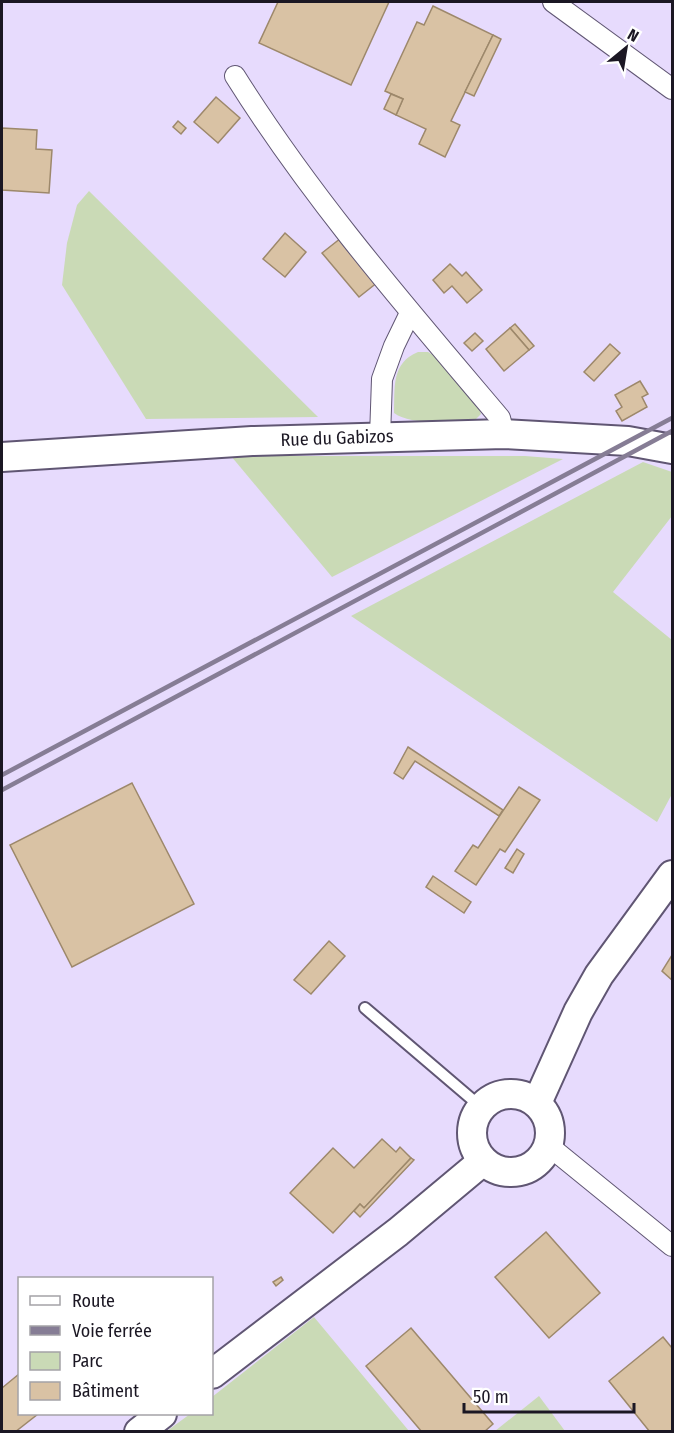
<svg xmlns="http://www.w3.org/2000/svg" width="674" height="1433" font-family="'Fira Sans Condensed',sans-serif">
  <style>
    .green { fill: #cadab6 }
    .building { fill: #d9c2a4; stroke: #9d886b; stroke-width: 1.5 }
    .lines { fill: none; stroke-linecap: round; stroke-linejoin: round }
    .lane-casing { stroke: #605673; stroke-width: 14 }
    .street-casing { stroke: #605673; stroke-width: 22 }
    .secondary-casing { stroke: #605673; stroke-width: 32 }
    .lane { stroke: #fff; stroke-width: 10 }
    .street { stroke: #fff; stroke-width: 20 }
    .secondary { stroke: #fff; stroke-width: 28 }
    .rail { stroke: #867d95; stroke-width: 4.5 }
    .labels { text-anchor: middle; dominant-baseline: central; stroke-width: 4.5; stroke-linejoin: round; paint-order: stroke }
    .street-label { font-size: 18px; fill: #1b1723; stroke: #fff }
  </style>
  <rect width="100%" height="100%" fill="#e7dbfd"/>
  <g class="green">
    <polygon points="89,191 318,417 146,419 62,285 67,243 77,205"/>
    <path d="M 418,352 L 428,352 L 437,357 L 477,402 L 481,414 L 475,420 C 452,420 414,427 394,413 C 395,388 391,363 418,352 Z"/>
    <polygon points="231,456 525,456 563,459 332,577"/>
    <polygon points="643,462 672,472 672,516 613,592 672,640 672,794 657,822 351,616"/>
    <polygon points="314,1317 409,1431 167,1431 190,1414 212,1414 212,1397"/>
    <polygon points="539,1396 565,1431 495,1431"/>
  </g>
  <g class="building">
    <polygon points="278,2 389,2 351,85 259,43"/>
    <polygon points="433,6 493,35 451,121 460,125 445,157 419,144 426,129 396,115 403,99 385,91 417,22 424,25"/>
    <polygon points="493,35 501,39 474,96 465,92"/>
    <polygon points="391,94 403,99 396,115 384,109"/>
    <polygon points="216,97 240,118 218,143 194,122"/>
    <polygon points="178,121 186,128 181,134 173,127"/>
    <polygon points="2,128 37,130 36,149 52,150 49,193 2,190"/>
    <polygon points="285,233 306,252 285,277 263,259"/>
    <polygon points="341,238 378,282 359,297 322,253"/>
    <polygon points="450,264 462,276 466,272 482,290 467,303 452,286 444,293 433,280"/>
    <polygon points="515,324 534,346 529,350 510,328"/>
    <polygon points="510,328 529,350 504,371 486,349"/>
    <polygon points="475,333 483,341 472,351 464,343"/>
    <polygon points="610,344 620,353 594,381 584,372"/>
    <polygon points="640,381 648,394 642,397 647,407 622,421 616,411 622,407 615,395"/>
    <polygon points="408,747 503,810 499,816 415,761 403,779 394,773"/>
    <polygon points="132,783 194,904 72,967 10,845"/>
    <polygon points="519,787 540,800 505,852 500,849 476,885 455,871 473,845 478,848"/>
    <polygon points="517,849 524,854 513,873 505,868"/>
    <polygon points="433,876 471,902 464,913 426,887"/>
    <polygon points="329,941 345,956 311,994 294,980"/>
    <polygon points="672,955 672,980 662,971"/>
    <polygon points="382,1139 396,1152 400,1147 411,1158 364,1208 360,1204 333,1233 290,1193 333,1148 354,1168"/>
    <polygon points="411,1158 414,1160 360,1217 354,1211 360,1204 364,1208"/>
    <polygon points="546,1232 600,1293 549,1338 495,1277"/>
    <polygon points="281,1277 283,1280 276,1286 273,1282"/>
    <polygon points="411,1328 493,1424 484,1432 422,1432 366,1366"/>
    <polygon points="663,1337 672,1348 672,1432 650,1432 609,1381"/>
    <polygon points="19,1374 20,1414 38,1414 15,1432 2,1432 2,1388"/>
  </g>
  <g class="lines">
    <g class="lane-casing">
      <polyline id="lane" points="365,1008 481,1107"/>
    </g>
    <g class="street-casing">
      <g id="street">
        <polyline points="553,2 672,89"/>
        <path d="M 235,76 C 312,199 407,308 500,418 L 504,434"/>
        <polyline points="380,437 382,379 394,346 410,313"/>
        <polyline points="549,1146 672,1246"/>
      </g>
    </g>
    <g class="secondary-casing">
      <g id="secondary">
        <polyline points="2,457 252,441 504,434 628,441 672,449"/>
        <circle cx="511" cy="1133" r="39"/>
        <polyline points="537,1103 578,1012 599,975 672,875"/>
        <polyline points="212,1374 398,1232 483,1161"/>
        <polyline points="139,1432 162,1414"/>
      </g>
    </g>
    <use href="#lane" class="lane"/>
    <use href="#street" class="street"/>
    <use href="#secondary" class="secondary"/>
    <g class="rail">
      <polyline points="2,775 672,418"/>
      <polyline points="2,790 672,431"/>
    </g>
  </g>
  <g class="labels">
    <g class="street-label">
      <text transform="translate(337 438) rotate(-2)">Rue du Gabizos</text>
    </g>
  </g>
  <rect width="674" height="1433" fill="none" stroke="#1b1723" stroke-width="6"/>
  <rect x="18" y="1277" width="195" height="138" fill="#ffffff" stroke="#a4a2a7" stroke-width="1.5"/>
  <rect x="30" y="1296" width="30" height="9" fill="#ffffff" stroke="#a4a2a7" stroke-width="1.5"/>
  <text x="72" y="1307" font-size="18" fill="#1b1723">Route</text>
  <rect x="30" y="1326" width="30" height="9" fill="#867d95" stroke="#a4a2a7" stroke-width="1.5"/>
  <text x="72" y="1337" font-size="18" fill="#1b1723">Voie ferrée</text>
  <rect x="30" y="1352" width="30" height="18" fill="#cadab6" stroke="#a4a2a7" stroke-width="1.5"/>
  <text x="72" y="1367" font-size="18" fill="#1b1723">Parc</text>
  <rect x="30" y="1382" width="30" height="18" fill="#d9c2a4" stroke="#a4a2a7" stroke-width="1.5"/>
  <text x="72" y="1397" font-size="18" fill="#1b1723">Bâtiment</text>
  <g transform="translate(626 48) rotate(30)" stroke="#ffffff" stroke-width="4.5" paint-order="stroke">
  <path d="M0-4.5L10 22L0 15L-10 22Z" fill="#1b1723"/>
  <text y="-9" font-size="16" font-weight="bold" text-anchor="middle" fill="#1b1723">N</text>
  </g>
  <path d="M464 1403v9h170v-9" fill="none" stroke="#1b1723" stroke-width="3"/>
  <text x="473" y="1403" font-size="18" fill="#1b1723" stroke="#ffffff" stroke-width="4.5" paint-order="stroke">50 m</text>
</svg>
